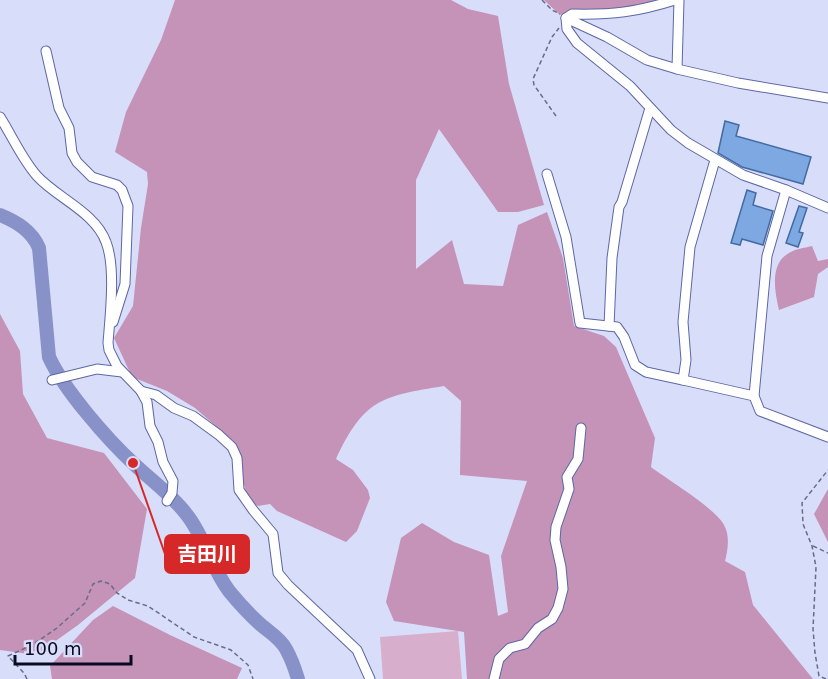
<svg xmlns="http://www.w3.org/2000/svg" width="828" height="679" font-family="'DejaVu Sans','Noto Sans JP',sans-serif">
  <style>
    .green { fill: #d8aecd }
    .forest { fill: #c592b8 }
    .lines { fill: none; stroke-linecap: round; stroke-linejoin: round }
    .river { stroke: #8892c8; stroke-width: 14 }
    .building { fill: #7da8e1; stroke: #436ba1; stroke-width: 1.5 }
    .street-casing { stroke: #5d67a3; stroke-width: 11 }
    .path { stroke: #686c85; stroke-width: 1.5; stroke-dasharray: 4.5 3; stroke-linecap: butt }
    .street { stroke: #fff; stroke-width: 9 }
    .leader { fill: none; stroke: #d62828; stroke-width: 2 }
    .callout-dot { fill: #d62828; stroke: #d8defa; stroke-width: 2 }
    .callout { fill: #d62828; stroke: #d62828; stroke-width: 2 }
    .callout-label { font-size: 20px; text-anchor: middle; font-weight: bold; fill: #fff }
  </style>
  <rect width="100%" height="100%" fill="#d8defa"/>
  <polygon class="green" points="458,631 462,679 383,679 380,637"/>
  <g class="forest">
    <path d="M 175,0 L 451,0 L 468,9 L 498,16 L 509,84 L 544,205 L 518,212 L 498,212 L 439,129 L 416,180 L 416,269 L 452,240 L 464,284 L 503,286 L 518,225 L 547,212 L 563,258 L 574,326 L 604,336 L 616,347 L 655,438 L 651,467 C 668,480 715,508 724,525 C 730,535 728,550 725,561 L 745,572 L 753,605 L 813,679 L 467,679 L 464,632 L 394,621 L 386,602 L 401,538 L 422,523 L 454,542 L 489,555 L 498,616 L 508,612 L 501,556 L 527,481 L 460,475 L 461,401 L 444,386 C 382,396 364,399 336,459 L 353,470 L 368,490 L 370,498 L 357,531 L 346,542 L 277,511 L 270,504 L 258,506 L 248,499 L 242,477 L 242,460 L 233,441 L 195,408 L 167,391 L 132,377 L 114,338 L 133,306 L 141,228 L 148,184 L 147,172 L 115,152 L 126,112 L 161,40 Z"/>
    <polygon points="544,0 663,0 643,6 581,13 571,10 560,15"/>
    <path d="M 812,246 L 818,261 L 828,259 L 828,267 L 818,274 L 814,297 L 779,310 C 775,292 769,264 789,253 C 795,249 804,248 812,246 Z"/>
    <polygon points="0,314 20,351 23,394 47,438 104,453 147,509 135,578 78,625 36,655 0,650"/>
    <polygon points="828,489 828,542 814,514"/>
    <polygon points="113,606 170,635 242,668 237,679 52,679 50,666 93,620"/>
  </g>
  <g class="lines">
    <path class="river" d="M 0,215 C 17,222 32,231 39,248 L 49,357 C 64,390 108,440 134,464 C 152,481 172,495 187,515 C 205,538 211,567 229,591 C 238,602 249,614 260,624 C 269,632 280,638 286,649 C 291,658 295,669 298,679"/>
  </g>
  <g class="building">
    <polygon points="725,121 739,125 736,136 811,157 803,184 742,167 718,153"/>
    <polygon points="747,190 756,193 753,205 773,211 763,245 742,239 740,245 731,243"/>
    <polygon points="799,206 807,208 799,232 803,233 798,247 786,243"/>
  </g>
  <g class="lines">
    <g class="street-casing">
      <g id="street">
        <path d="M 675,0 C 637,12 612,15 572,14 L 566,18 L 607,37 L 647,60 L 677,69 L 738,83 L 828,98"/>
        <polyline points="566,18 567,29 577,43 630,86 671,130 688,143 743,175 786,190 828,208"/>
        <polyline points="46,51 59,108 69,128 72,153 77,162 92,177 117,185 122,190 128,206 125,284 113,322"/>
        <polyline points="677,69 679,0"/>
        <path d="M 0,117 C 12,136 22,159 37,176 C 57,198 95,212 106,242 C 116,267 110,317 108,343 L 109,350 L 117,366 L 141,391 L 156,395 L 174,408 L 193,416 L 219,435 L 232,447 L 237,458 L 239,490 L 253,510 L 273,534 L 278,573 L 288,585 L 357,650 L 370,679"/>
        <polyline points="715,160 690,247 683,322 686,360 683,380 754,396 760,411 828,437"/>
        <polyline points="547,174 566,237 580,323 617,327 624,337 635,365 646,372 683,380"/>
        <polyline points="609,326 612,258 619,207 622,202 650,108"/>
        <polyline points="52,380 97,369 122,372"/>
        <polyline points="141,391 147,402 150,426 158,442 163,462 173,481 172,493 167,501"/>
        <polyline points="754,396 767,256 786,190"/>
        <polyline points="494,679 499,659 510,648 525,644 538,628 552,619 558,608 563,589 561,567 555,540 556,527 569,489 567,477 578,459 581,428"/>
      </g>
    </g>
    <g class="path">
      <polyline points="542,0 552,10 560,14"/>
      <polyline points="556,116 534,85 533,79 552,37 559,28"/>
      <polyline points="813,546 828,553"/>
      <polyline points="27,679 24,673 8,656 32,645 57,628 85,603 93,584 101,581 110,584 117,593 128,600 148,606 194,637 231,650 248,665 253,679"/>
      <polyline points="826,679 819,676 815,653 813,629 816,567 812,546 803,524 802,503 828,470"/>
    </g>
    <use href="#street" class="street"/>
  </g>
  <path class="leader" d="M133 463L165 554"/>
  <circle class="callout-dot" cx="133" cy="463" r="6"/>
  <rect class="callout" x="165" y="535" width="84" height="38" rx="6"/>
  <g class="callout-label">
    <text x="207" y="561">吉田川</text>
  </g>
  <path d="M15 655v9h116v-9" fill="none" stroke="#080a21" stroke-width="3"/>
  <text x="24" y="655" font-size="18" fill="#080a21" stroke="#d8defa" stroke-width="4.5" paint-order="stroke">100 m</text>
</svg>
